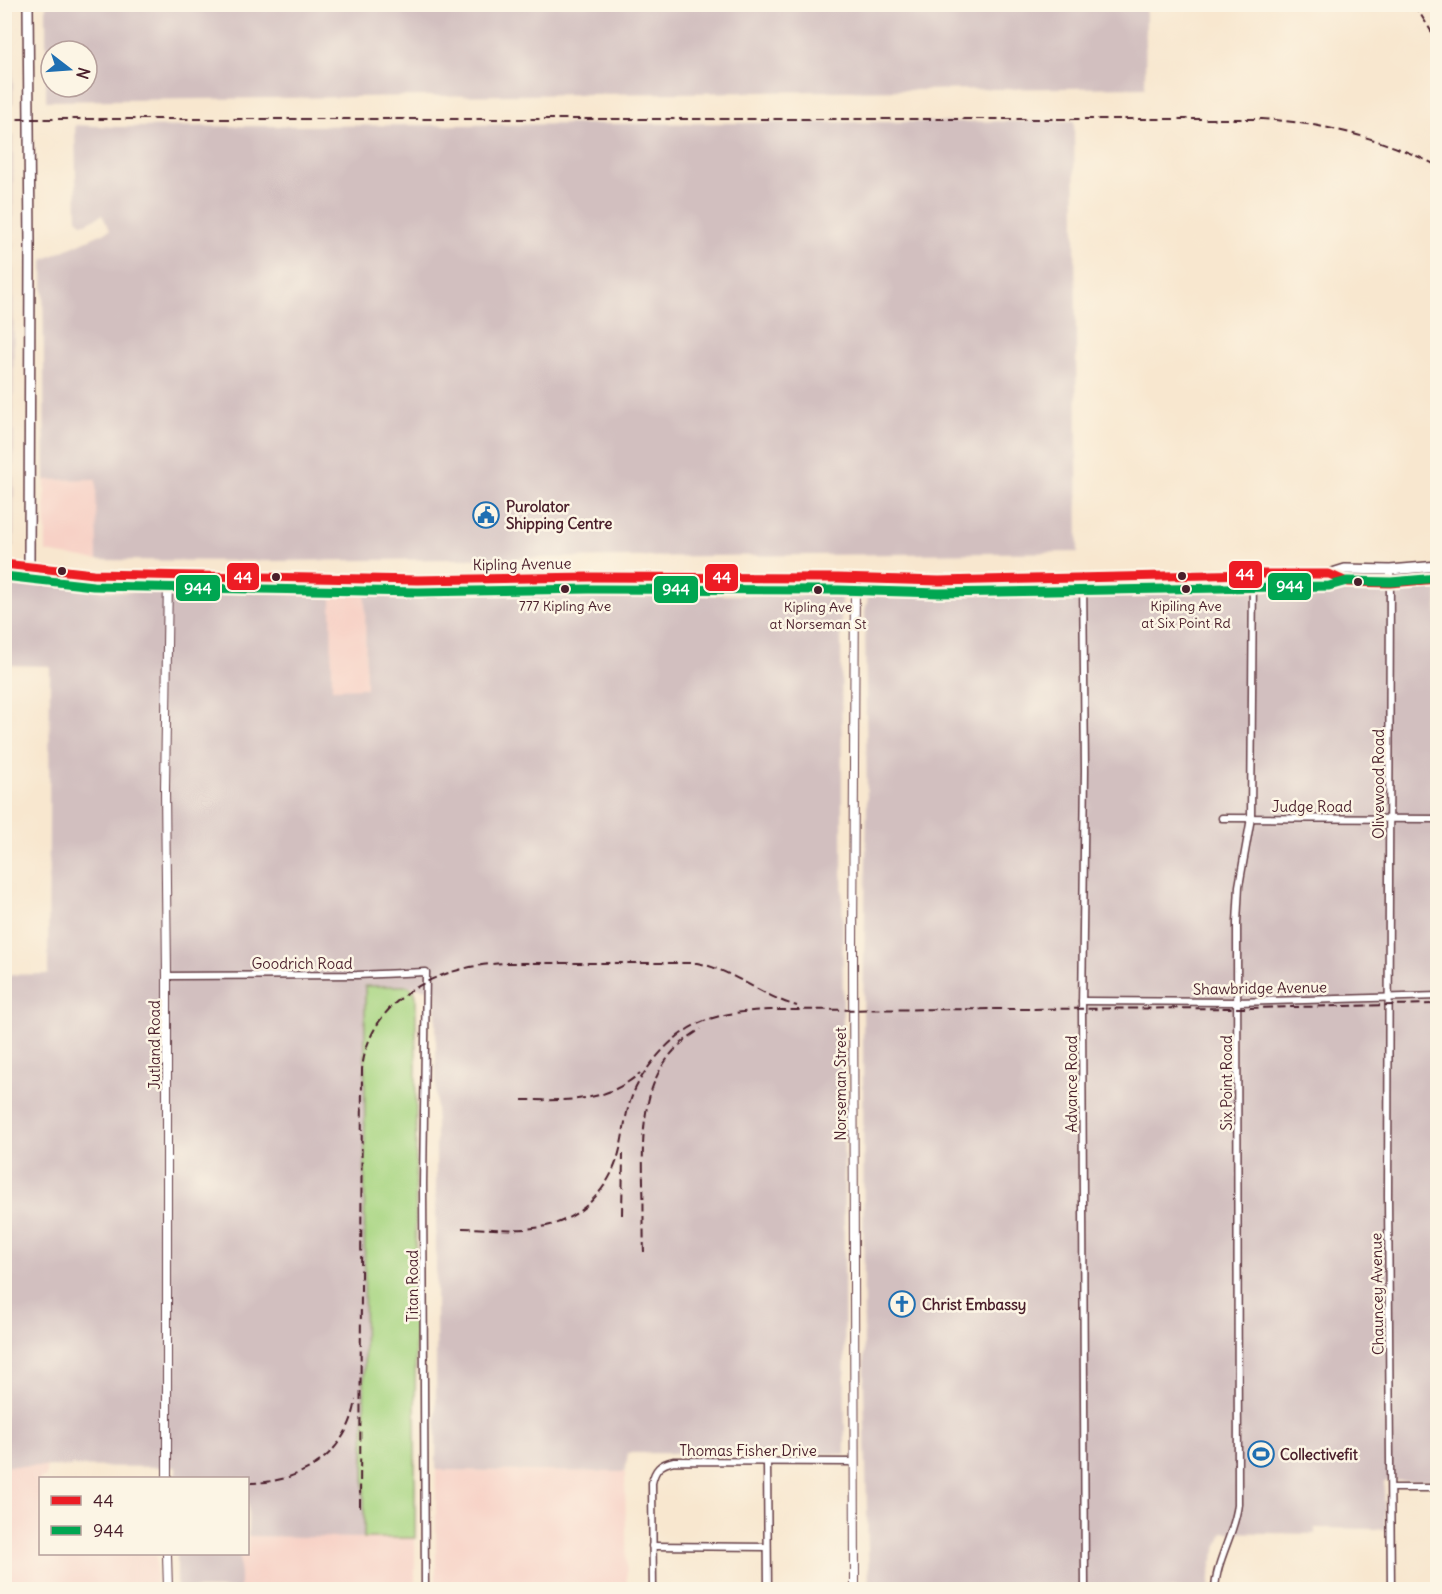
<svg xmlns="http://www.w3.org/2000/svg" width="1442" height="1594" font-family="Delius,sans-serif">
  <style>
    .built { fill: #f7d1c6 }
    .industrial { fill: #d2bfbf; fill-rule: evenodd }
    .green { fill: #a9d683; stroke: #7a7a57; stroke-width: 1.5 }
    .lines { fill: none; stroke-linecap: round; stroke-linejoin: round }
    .minor-casing { stroke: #643d44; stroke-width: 9 }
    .tertiary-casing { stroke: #643d44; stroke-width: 10 }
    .secondary-casing { stroke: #643d44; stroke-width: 12 }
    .minor { stroke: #fff; stroke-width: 6 }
    .tertiary { stroke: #fff; stroke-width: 8 }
    .secondary { stroke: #fff; stroke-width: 9 }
    .rail { stroke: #4a1f2b; stroke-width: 2; stroke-dasharray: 9 4.5; stroke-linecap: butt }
    .bus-1-casing { stroke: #fcf5e5; stroke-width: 14 }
    .bus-2-casing { stroke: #fcf5e5; stroke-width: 14 }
    .bus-1 { stroke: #ed1c24; stroke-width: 9 }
    .bus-2 { stroke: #00a651; stroke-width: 9 }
    .bus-dot { fill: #4a1f2b; stroke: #fcf5e5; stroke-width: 2 }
    .labels { text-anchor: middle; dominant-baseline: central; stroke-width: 5; stroke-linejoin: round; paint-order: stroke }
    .bus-label { font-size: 14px; fill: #4a1f2b; stroke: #fcf5e5 }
    .poi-label { font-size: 15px; font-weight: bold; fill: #4a1f2b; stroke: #fcf5e5; text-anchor: start }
    .street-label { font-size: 15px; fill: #4a1f2b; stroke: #fcf5e5 }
    .line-badge { stroke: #fcf5e5; stroke-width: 2 }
    .badge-label { font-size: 16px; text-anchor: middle; font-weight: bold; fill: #fff }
  </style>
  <rect width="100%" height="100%" fill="#fcf5e5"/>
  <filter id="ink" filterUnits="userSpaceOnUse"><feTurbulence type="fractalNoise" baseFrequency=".0167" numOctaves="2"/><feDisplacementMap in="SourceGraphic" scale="12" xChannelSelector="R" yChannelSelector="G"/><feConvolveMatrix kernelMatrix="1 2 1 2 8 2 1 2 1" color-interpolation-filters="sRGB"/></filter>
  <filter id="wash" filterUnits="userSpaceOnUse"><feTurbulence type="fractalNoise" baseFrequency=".008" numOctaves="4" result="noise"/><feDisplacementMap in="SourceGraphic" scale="24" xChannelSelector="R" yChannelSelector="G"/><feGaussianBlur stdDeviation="1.35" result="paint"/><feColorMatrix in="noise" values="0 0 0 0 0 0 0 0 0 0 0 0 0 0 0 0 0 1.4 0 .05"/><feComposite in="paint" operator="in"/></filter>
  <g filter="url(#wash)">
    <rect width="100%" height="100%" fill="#f8e7cf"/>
    <g class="built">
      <polygon points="97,478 97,560 46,552 45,480"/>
      <polygon points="331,592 365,592 366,689 331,689"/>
      <polygon points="5,1466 46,1466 46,1478 40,1478 40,1554 156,1554 156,1589 5,1590"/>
      <polygon points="436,1470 625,1472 627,1589 436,1590"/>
      <polygon points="248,1536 415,1538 415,1589 240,1590 240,1554 248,1554"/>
    </g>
    <g class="industrial">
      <polygon points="4,5 13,5 13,104 5,104"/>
      <path d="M 46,5 L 1146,5 L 1145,87 L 46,101 ZM 51,51 L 87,51 L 87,87 L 51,87 Z"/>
      <polygon points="1074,121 1078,552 270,561 97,560 96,479 45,480 43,260 110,230 102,215 86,223 82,223 77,219 75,125 116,127"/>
      <polygon points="5,134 13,134 14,546 4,545"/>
      <polygon points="5,579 120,592 331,592 332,689 366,688 365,592 841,596 845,1454 628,1453 625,1472 436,1470 436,990 408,986 366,986 364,1538 248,1536 248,1478 176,1478 176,1467 5,1466 4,975 48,974 50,666 5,665"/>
      <polygon points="1437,587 1437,1480 1384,1481 1385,1529 1315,1528 1315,1534 1223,1532 1211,1565 1209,1589 869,1589 864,1388 863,1014 867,808 865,611 869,593 1408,590"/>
      <rect x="177" y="1554" width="63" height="35"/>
    </g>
    <polygon class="green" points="365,986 408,986 414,990 416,996 415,1538 364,1538"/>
  </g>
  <g filter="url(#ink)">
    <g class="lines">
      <g class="minor-casing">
        <g id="minor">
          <polyline points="1390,570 1388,1196 1391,1590"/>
          <polyline points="1083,578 1085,770 1082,1009 1085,1590"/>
          <polyline points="1222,818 1438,819"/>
          <polyline points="167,976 357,975 426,972 423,1184 425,1590"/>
          <polyline points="1082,1001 1238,1002 1438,996"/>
          <polyline points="767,1462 768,1590"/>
          <polyline points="1391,1488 1438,1488"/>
          <polyline points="652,1546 767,1547"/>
          <path d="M 653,1590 L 652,1483 C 655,1469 660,1464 674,1461 L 854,1462"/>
          <path d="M 1215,1590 C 1216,1559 1235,1534 1238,1504 L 1237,923 L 1239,886 L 1251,818 L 1253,574"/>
        </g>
      </g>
      <g class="tertiary-casing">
        <g id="tertiary">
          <polyline points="167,1478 167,976 165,790 168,576"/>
          <polyline points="167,1554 168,1590"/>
          <polyline points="855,1590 853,951 855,578"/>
        </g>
      </g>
      <g class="secondary-casing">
        <g id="secondary">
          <polyline points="28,4 30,246 29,567"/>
          <polyline points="4,564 93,574 153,576 418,580 589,577 838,578 939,581 1329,574 1345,569 1390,570 1438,566"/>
          <polyline points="1329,574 1347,582 1390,583 1438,579"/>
        </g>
      </g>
      <use href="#minor" class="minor"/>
      <use href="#tertiary" class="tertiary"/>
      <use href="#secondary" class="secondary"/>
      <g class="rail">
        <polyline points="1414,4 1438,42"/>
        <polyline points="1428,4 1438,18"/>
        <path d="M 4,119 L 1262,119 C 1323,123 1382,138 1438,166"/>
        <path d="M 522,1100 C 567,1100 604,1104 640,1073"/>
        <polyline points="622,1215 623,1154"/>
        <path d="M 462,1228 C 493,1228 532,1234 562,1221 C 592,1208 613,1180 620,1149 C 624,1132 625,1115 631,1099 C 636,1085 644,1072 654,1060 C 687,1019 720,1012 771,1010 L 1248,1008 L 1438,1004"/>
        <path d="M 644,1252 C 643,1229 644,1206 643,1183 C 642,1122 642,1064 701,1029"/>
        <path d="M 248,1483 C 300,1483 347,1456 356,1400"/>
        <path d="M 360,1508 L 362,1069 C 370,996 443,964 509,963 L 697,963 C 733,970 761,996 797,1006"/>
      </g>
      <g class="bus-1-casing">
        <polyline id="bus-1" points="4,564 93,574 418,580 589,577 838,578 939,581 1253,574 1329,574 1347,582 1390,583 1438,579"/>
      </g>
      <g class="bus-2-casing">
        <polyline id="bus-2" points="4,576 93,586 418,592 589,589 838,590 939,593 1329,586 1347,581 1391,582 1438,578"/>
      </g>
      <use href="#bus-1" class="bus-1"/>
      <use href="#bus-2" class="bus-2"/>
    </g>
  </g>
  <defs>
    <g id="civic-ring" transform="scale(1.35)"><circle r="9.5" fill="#fcf5e5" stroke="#1f6fb2" stroke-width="1.5"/><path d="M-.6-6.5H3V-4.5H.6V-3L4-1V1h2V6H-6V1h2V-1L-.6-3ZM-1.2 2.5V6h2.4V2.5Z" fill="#1f6fb2"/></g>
    <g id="church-ring" transform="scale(1.35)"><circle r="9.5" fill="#fcf5e5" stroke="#1f6fb2" stroke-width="1.5"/><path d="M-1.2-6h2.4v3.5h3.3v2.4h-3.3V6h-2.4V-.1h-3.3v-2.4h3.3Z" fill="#1f6fb2"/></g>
    <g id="stadium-ring" transform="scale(1.35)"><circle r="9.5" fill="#fcf5e5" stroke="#1f6fb2" stroke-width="1.5"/><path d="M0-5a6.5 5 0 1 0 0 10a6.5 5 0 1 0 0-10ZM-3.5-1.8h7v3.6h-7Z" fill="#1f6fb2"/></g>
  </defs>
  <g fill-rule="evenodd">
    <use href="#civic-ring" x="486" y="515"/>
    <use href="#church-ring" x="902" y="1304"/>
    <use href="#stadium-ring" x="1261" y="1454"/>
  </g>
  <g class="bus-dot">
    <circle cx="62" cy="571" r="5"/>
    <circle cx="1182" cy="576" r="5"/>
    <circle cx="276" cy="577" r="5"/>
    <circle cx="1358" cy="582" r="5"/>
    <circle cx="565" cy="589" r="5"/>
    <circle cx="1186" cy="589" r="5"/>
    <circle cx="818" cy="590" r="5"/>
  </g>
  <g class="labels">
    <g class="bus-label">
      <text x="565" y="606">777 Kipling Ave</text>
      <text x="1186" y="606">Kipiling Ave<tspan x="1186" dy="17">at Six Point Rd</tspan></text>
      <text x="818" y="607">Kipling Ave<tspan x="818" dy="17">at Norseman St</tspan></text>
    </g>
    <g class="poi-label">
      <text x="506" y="506">Purolator<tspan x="506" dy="17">Shipping Centre</tspan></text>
      <text x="922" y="1304">Christ Embassy</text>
      <text x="1280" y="1454">Collectivefit</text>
    </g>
    <g class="street-label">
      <text transform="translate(522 564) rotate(-1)">Kipling Avenue</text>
      <text transform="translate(1378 784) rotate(-90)">Olivewood Road</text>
      <text x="1312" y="806">Judge Road</text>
      <text x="302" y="963">Goodrich Road</text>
      <text transform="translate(1260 988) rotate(-1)">Shawbridge Avenue</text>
      <text transform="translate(154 1045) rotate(-90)">Jutland Road</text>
      <text transform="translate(1226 1083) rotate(-90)">Six Point Road</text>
      <text transform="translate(840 1084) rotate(-90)">Norseman Street</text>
      <text transform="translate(1071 1084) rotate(-90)">Advance Road</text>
      <text transform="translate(412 1286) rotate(-90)">Titan Road</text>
      <text transform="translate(1377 1294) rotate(-91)">Chauncey Avenue</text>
      <text x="748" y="1450">Thomas Fisher Drive</text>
    </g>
  </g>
  <g class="line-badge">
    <rect x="1228" y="560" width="35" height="29" rx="6" fill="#ed1c24"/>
    <rect x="226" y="562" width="34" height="29" rx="6" fill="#ed1c24"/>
    <rect x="704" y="563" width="35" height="29" rx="6" fill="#ed1c24"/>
    <rect x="1267" y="572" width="45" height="29" rx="6" fill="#00a651"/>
    <rect x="175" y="574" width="46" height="28" rx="6" fill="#00a651"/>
    <rect x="653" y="575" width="46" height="29" rx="6" fill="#00a651"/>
  </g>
  <g class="badge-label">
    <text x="1245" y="580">44</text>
    <text x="243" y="583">44</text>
    <text x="722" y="583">44</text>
    <text x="1290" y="592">944</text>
    <text x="198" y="594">944</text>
    <text x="676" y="595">944</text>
  </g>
  <rect width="1442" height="1594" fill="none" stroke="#fcf5e5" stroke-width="24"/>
  <rect x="39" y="1477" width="210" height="78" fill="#fcf5e5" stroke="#b59f9b" stroke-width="1.5"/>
  <rect x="51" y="1496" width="30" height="9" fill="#ed1c24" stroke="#b59f9b" stroke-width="1.5"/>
  <text x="93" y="1507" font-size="18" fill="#4a1f2b">44</text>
  <rect x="51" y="1526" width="30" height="9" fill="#00a651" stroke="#b59f9b" stroke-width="1.5"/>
  <text x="93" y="1537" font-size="18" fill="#4a1f2b">944</text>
  <g transform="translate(69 69) rotate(107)"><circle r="28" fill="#fcf5e5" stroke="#b59f9b" stroke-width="1.5"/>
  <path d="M0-4.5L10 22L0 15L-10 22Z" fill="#1f6fb2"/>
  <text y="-9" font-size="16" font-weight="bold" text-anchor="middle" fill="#4a1f2b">N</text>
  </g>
</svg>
